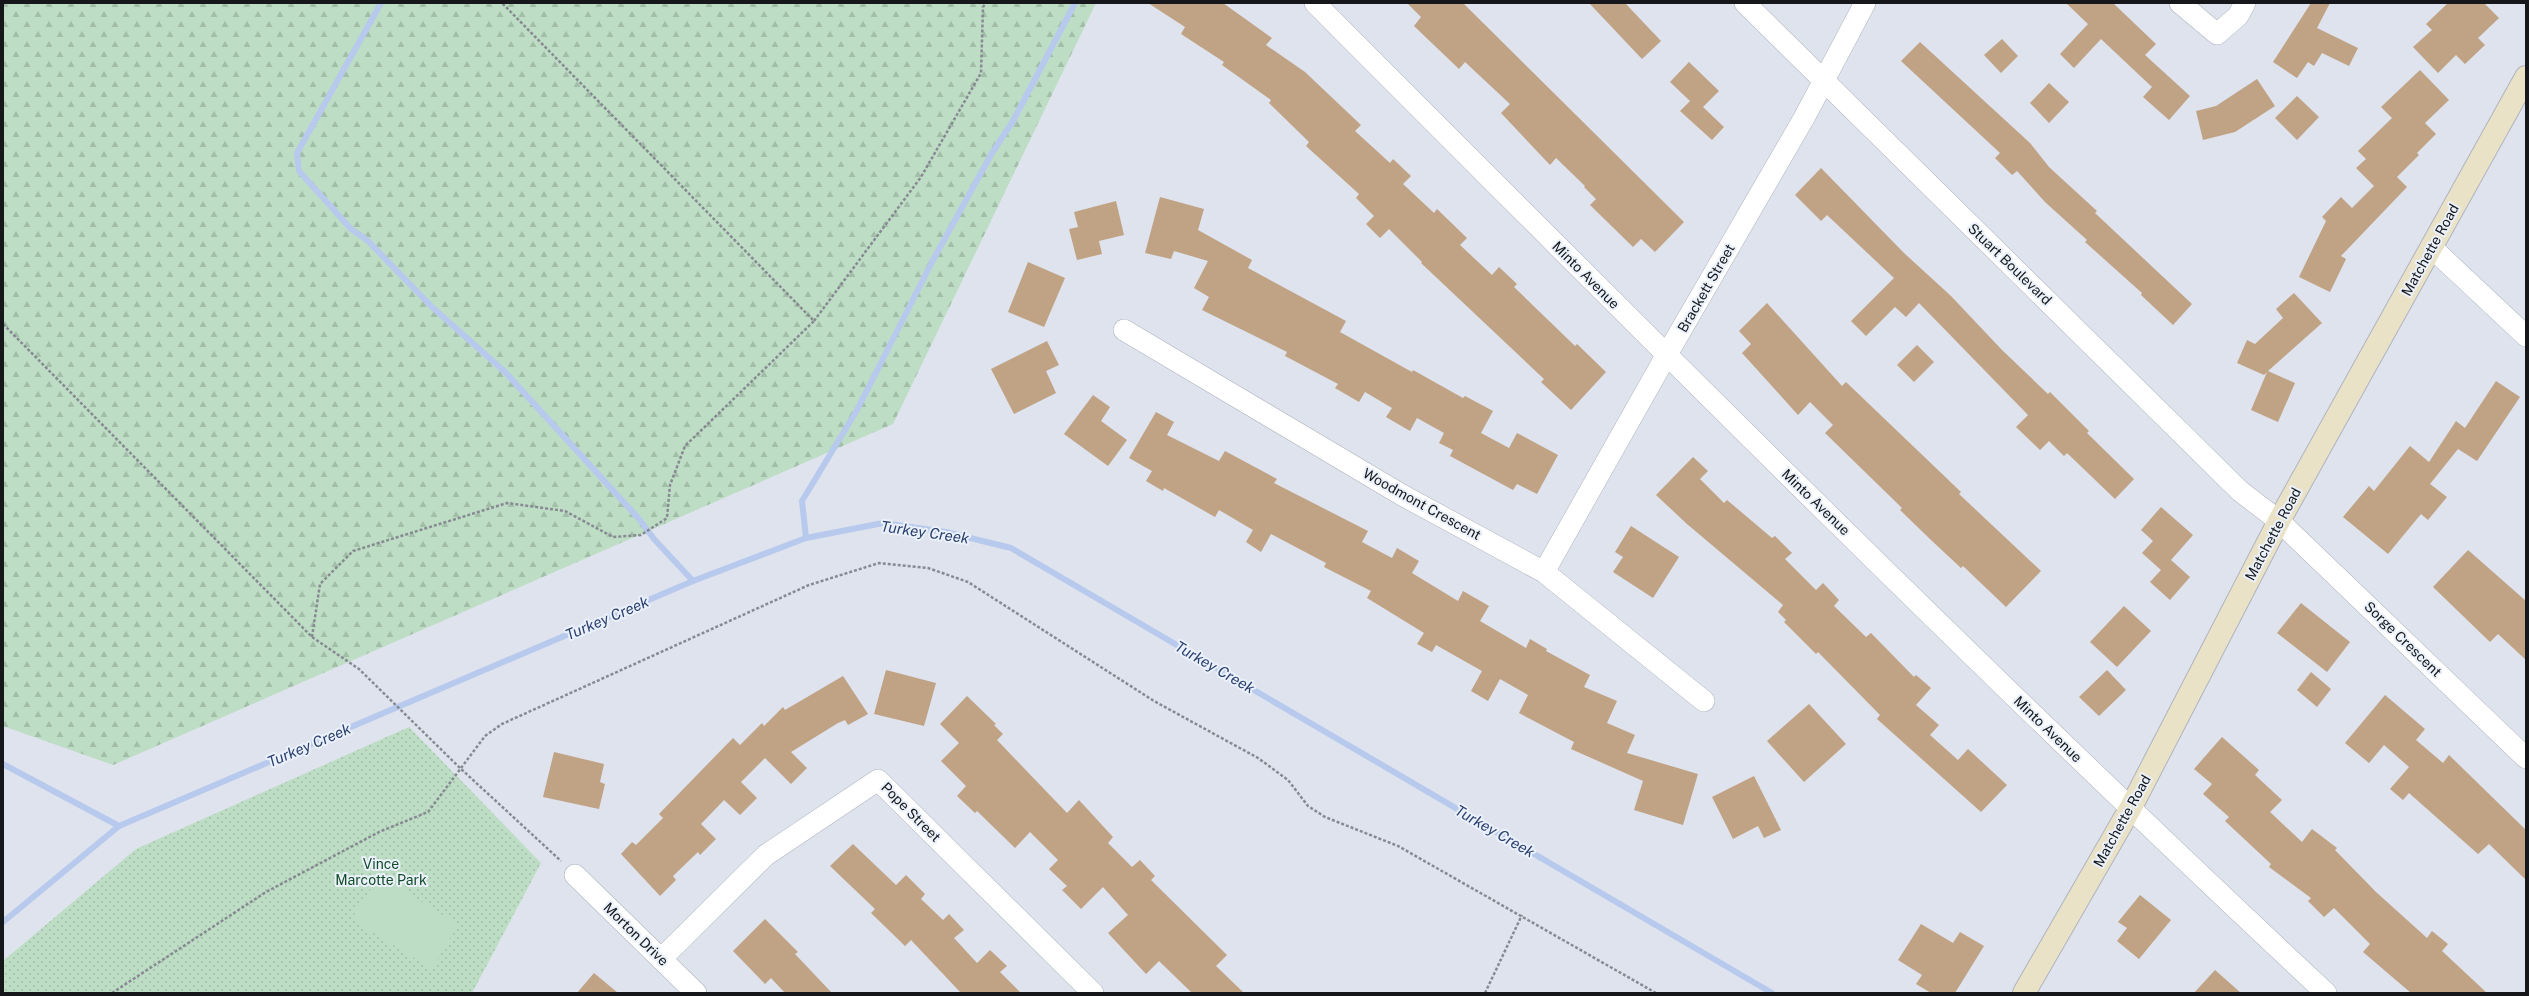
<svg xmlns="http://www.w3.org/2000/svg" width="2529" height="996" font-family="'Public Sans',sans-serif">
  <style>
    .green { fill: url(#green-dots) }
    .forest { fill: url(#forest-firs) }
    .pitch { fill: #bdddc4 }
    .lines { fill: none; stroke-linecap: round; stroke-linejoin: round }
    .stream { stroke: #b7c9ed; stroke-width: 6 }
    .building { fill: #c0a284 }
    .street-casing { stroke: #afb4be; stroke-width: 22 }
    .secondary-casing { stroke: #afb4be; stroke-width: 24 }
    .path { stroke: #878a92; stroke-width: 2.5; stroke-dasharray: 3 2; stroke-linecap: butt }
    .street { stroke: #fff; stroke-width: 21 }
    .secondary { stroke: #e9e2c7; stroke-width: 22 }
    .labels { text-anchor: middle; dominant-baseline: central; stroke-width: 4; stroke-linejoin: round; paint-order: stroke }
    .street-label { font-size: 14px; fill: #15171b; stroke: #ebf1fa }
    .park-label { font-size: 14px; fill: #134c28; stroke: #ebf1fa }
    .water-label { font-size: 15px; font-style: italic; fill: #2c4170; stroke: #ebf1fa }
  </style>
  <defs>
    <pattern id="green-dots" width="8" height="8" patternUnits="userSpaceOnUse"><rect width="8" height="8" fill="#bdddc4"/><path d="M2 2h.1M6 6h.1" fill="none" stroke="#a2bda8" stroke-width="1.8" stroke-linecap="round"/></pattern>
    <pattern id="forest-firs" width="22" height="20" patternUnits="userSpaceOnUse"><rect width="22" height="20" fill="#bdddc4"/><path d="M5 1l3.5 6h-7zM16 11l3.5 6h-7z" fill="#a2bda8"/></pattern>
  </defs>
  <rect width="100%" height="100%" fill="#dee3ed"/>
  <polygon class="green" points="409,727 541,863 472,993 3,993 3,961 136,849"/>
  <polygon class="forest" points="3,3 1096,3 893,424 113,765 3,726"/>
  <polygon class="pitch" points="380,875 458,925 432,969 351,919"/>
  <g class="lines">
    <g class="stream">
      <polyline points="381,3 297,153 299,171 351,229 367,240 432,307 505,372 639,519 654,539 693,581"/>
      <polyline points="806,538 802,501 857,410 933,260 992,153 1013,121 1075,3"/>
      <polyline points="3,764 119,826"/>
      <polyline points="3,922 119,826 693,581 806,538 883,523 946,532 1011,548 1772,993"/>
    </g>
  </g>
  <g class="building">
    <polygon points="1148,3 1223,3 1272,38 1266,45 1305,72 1361,125 1355,131 1390,163 1393,159 1411,176 1403,184 1434,213 1437,209 1467,238 1460,245 1492,275 1499,267 1517,284 1514,287 1575,346 1577,344 1606,372 1571,410 1541,382 1544,379 1421,263 1422,262 1389,229 1380,238 1366,224 1374,216 1356,198 1359,194 1306,146 1309,142 1269,103 1271,100 1222,65 1224,62 1181,34 1185,27"/>
    <polygon points="1407,3 1463,3 1684,222 1655,252 1641,239 1633,247 1590,205 1596,199 1584,187 1585,186 1556,158 1550,165 1501,113 1510,104 1465,62 1459,69 1414,26 1421,17"/>
    <polygon points="1589,3 1625,3 1661,41 1642,59"/>
    <polygon points="2066,3 2113,3 2156,44 2145,55 2190,96 2169,120 2143,97 2152,87 2101,39 2074,68 2060,54 2088,24"/>
    <polygon points="2311,3 2330,3 2317,28 2358,48 2349,66 2322,53 2314,66 2308,62 2297,78 2273,62"/>
    <polygon points="2448,3 2484,3 2499,18 2478,38 2485,45 2465,64 2456,55 2438,73 2413,47 2432,30 2426,24"/>
    <polygon points="2002,39 2018,56 2001,73 1984,55"/>
    <polygon points="1920,42 2030,143 2049,167 2097,211 2095,213 2192,304 2173,325 2141,295 2142,293 2085,242 2087,240 2045,202 2017,171 2012,175 1995,158 2000,153 1901,61"/>
    <polygon points="1689,62 1719,91 1703,107 1724,127 1712,140 1680,111 1690,101 1670,82"/>
    <polygon points="2420,70 2449,100 2425,123 2436,134 2417,153 2419,155 2397,177 2407,187 2341,256 2346,259 2330,292 2299,277 2326,221 2322,217 2341,197 2352,208 2374,186 2356,168 2366,159 2358,151 2392,118 2381,107"/>
    <polygon points="2257,79 2275,106 2235,132 2203,140 2196,111 2216,106"/>
    <polygon points="2049,83 2069,102 2049,123 2030,103"/>
    <polygon points="2297,96 2319,117 2297,140 2275,118"/>
    <polygon points="1821,168 1904,253 1951,296 2002,350 2048,394 2050,392 2089,431 2087,433 2134,479 2115,499 2067,453 2064,456 2049,441 2040,450 2016,427 2028,415 1919,303 1906,317 1895,307 1866,336 1851,321 1894,278 1827,215 1821,221 1795,195"/>
    <polygon points="1160,197 1204,209 1198,230 1252,260 1248,268 1346,321 1340,332 1412,372 1413,370 1463,398 1465,396 1493,411 1481,433 1509,448 1517,433 1558,455 1537,494 1517,484 1513,490 1450,456 1453,450 1439,443 1444,433 1417,418 1410,431 1386,417 1392,408 1365,392 1359,402 1335,388 1338,384 1285,356 1287,352 1202,310 1209,297 1194,288 1208,261 1174,251 1171,259 1145,253"/>
    <polygon points="1116,201 1124,235 1099,241 1102,254 1077,260 1069,229 1078,227 1074,212"/>
    <polygon points="1028,262 1065,278 1044,327 1008,312"/>
    <polygon points="2294,293 2322,323 2268,371 2295,383 2278,422 2251,410 2267,372 2264,375 2237,363 2247,340 2255,344 2283,318 2276,309"/>
    <polygon points="1767,303 1842,386 1846,382 1961,492 1959,494 2041,571 2006,607 1963,566 1961,568 1931,540 1900,510 1902,508 1825,433 1833,425 1810,402 1798,415 1742,353 1751,344 1739,331"/>
    <polygon points="1047,341 1059,365 1046,371 1056,393 1014,414 991,369"/>
    <polygon points="1917,345 1934,362 1914,382 1897,365"/>
    <polygon points="2496,381 2520,397 2477,461 2458,449 2430,484 2447,497 2428,520 2421,514 2388,554 2343,517 2369,486 2374,491 2410,446 2429,462 2456,421 2465,428"/>
    <polygon points="1093,395 1110,407 1101,421 1127,440 1108,466 1064,434"/>
    <polygon points="1156,412 1174,422 1167,435 1219,461 1225,451 1277,479 1274,483 1368,531 1362,542 1392,558 1397,548 1419,561 1412,573 1458,601 1463,591 1489,606 1480,621 1526,648 1530,639 1547,649 1546,651 1590,675 1584,687 1617,701 1607,723 1635,735 1627,753 1698,774 1683,825 1634,810 1643,781 1571,749 1574,742 1519,713 1528,695 1500,679 1488,701 1471,691 1482,671 1436,645 1432,652 1417,644 1424,633 1367,598 1371,591 1324,567 1326,563 1271,534 1261,552 1246,542 1253,530 1219,510 1215,517 1164,488 1163,491 1146,481 1152,471 1129,458"/>
    <polygon points="1693,457 1708,471 1700,479 1724,503 1727,500 1772,538 1775,536 1792,553 1785,559 1816,590 1823,583 1839,600 1834,606 1866,637 1871,633 1914,677 1916,675 1931,688 1916,705 1939,725 1930,735 1958,760 1968,749 2007,785 1981,812 1877,719 1880,715 1818,652 1816,654 1784,622 1786,620 1778,612 1783,605 1687,524 1656,495"/>
    <polygon points="2161,507 2193,535 2171,560 2190,577 2170,600 2150,582 2161,570 2142,553 2153,541 2141,530"/>
    <polygon points="1631,526 1679,557 1653,598 1613,572 1623,557 1615,552"/>
    <polygon points="2468,550 2526,601 2526,660 2498,634 2490,642 2433,587"/>
    <polygon points="2301,603 2350,642 2327,672 2277,633"/>
    <polygon points="2124,606 2151,631 2117,667 2090,642"/>
    <polygon points="886,670 936,683 924,726 874,714"/>
    <polygon points="2107,670 2126,690 2099,716 2079,697"/>
    <polygon points="2311,672 2331,689 2317,707 2297,690"/>
    <polygon points="843,676 868,714 848,725 845,720 838,723 791,752 807,768 791,784 765,758 741,782 757,798 740,815 724,800 701,824 716,839 700,855 698,852 673,876 676,880 660,896 621,854 632,842 636,845 663,818 659,814 733,738 740,745 762,723 764,726 783,707 785,710"/>
    <polygon points="2385,695 2425,729 2416,740 2443,763 2449,755 2526,830 2526,880 2489,844 2478,854 2409,793 2403,800 2390,789 2409,767 2384,745 2369,763 2345,743"/>
    <polygon points="967,696 996,724 994,725 1003,734 997,740 1067,813 1079,800 1113,837 1108,843 1132,867 1140,860 1155,876 1151,880 1227,955 1216,966 1244,993 1192,993 1159,961 1146,974 1108,933 1128,915 1103,887 1081,909 1062,890 1067,886 1049,869 1058,860 1030,832 1015,848 977,811 975,813 957,796 966,786 941,761 959,743 940,724"/>
    <polygon points="1809,704 1846,744 1804,782 1767,741"/>
    <polygon points="2222,737 2259,770 2255,775 2282,800 2270,812 2302,842 2312,829 2337,848 2335,850 2376,892 2427,938 2432,931 2448,944 2442,951 2487,993 2411,993 2363,952 2370,944 2334,908 2324,917 2308,901 2311,898 2269,867 2271,864 2225,821 2229,817 2203,794 2212,784 2194,769"/>
    <polygon points="554,752 604,764 600,782 605,784 599,809 543,797"/>
    <polygon points="1754,776 1781,830 1764,838 1758,826 1733,839 1712,797"/>
    <polygon points="853,844 896,885 906,875 925,894 921,899 943,920 949,914 964,930 954,938 977,963 990,950 1007,966 1000,972 1021,993 961,993 911,940 905,946 871,913 875,909 830,866"/>
    <polygon points="2140,895 2171,920 2139,959 2117,941 2127,928 2118,922"/>
    <polygon points="765,919 798,952 795,954 832,993 785,993 771,978 765,984 733,951"/>
    <polygon points="1921,924 1953,943 1960,932 1984,946 1955,993 1931,993 1916,984 1922,975 1898,960"/>
    <polygon points="2215,970 2241,993 2194,993"/>
    <polygon points="594,973 618,993 577,993"/>
  </g>
  <g class="lines">
    <g class="street-casing">
      <g id="street">
        <path d="M 1315,3 C 1648,337 1981,671 2326,993"/>
        <polyline points="1745,3 2240,491 2279,521 2526,758"/>
        <polyline points="2180,3 2217,34 2238,16 2245,3"/>
        <polyline points="2431,247 2526,336"/>
        <polyline points="1124,330 1402,495 1544,572 1704,701"/>
        <polyline points="1544,572 1666,356 1804,118 1865,3"/>
        <polyline points="575,875 696,993"/>
        <polyline points="661,959 766,855 878,780 1093,993"/>
      </g>
    </g>
    <g class="secondary-casing">
      <polyline id="secondary" points="2024,993 2130,809 2279,521 2526,77"/>
    </g>
    <g class="path">
      <polyline points="814,321 921,177 981,73 983,7 986,3"/>
      <polyline points="3,324 312,637 359,669 460,768 561,861"/>
      <polyline points="312,637 320,584 353,551 507,503 565,511 613,537 641,535 667,518 670,485 685,446 814,321 502,3"/>
      <polyline points="112,993 266,892 379,832 428,812 485,736 502,724 809,585 879,563 928,568 968,582 1154,701 1258,758 1288,780 1308,806 1325,817 1398,846 1656,993"/>
      <polyline points="1485,993 1522,915"/>
    </g>
    <use href="#street" class="street"/>
    <use href="#secondary" class="secondary"/>
  </g>
  <g class="labels">
    <g class="street-label">
      <text transform="translate(2430 250) rotate(-61)">Matchette Road</text>
      <text transform="translate(2010 264) rotate(44)">Stuart Boulevard</text>
      <text transform="translate(1586 275) rotate(45)">Minto Avenue</text>
      <text transform="translate(1706 288) rotate(-60)">Brackett Street</text>
      <text transform="translate(1816 502) rotate(44)">Minto Avenue</text>
      <text transform="translate(1422 504) rotate(29)">Woodmont Crescent</text>
      <text transform="translate(2273 534) rotate(-62)">Matchette Road</text>
      <text transform="translate(2403 639) rotate(44)">Sorge Crescent</text>
      <text transform="translate(2048 729) rotate(44)">Minto Avenue</text>
      <text transform="translate(911 812) rotate(45)">Pope Street</text>
      <text transform="translate(2122 821) rotate(-61)">Matchette Road</text>
      <text transform="translate(636 934) rotate(44)">Morton Drive</text>
    </g>
    <g class="park-label">
      <text x="381" y="864">Vince<tspan x="381" dy="16">Marcotte Park</tspan></text>
    </g>
    <g class="water-label">
      <text transform="translate(925 532) rotate(8)">Turkey Creek</text>
      <text transform="translate(607 618) rotate(-23)">Turkey Creek</text>
      <text transform="translate(1215 667) rotate(30)">Turkey Creek</text>
      <text transform="translate(309 745) rotate(-23)">Turkey Creek</text>
      <text transform="translate(1495 831) rotate(30)">Turkey Creek</text>
    </g>
  </g>
  <rect width="2529" height="996" fill="none" stroke="#15171b" stroke-width="8"/>
</svg>
